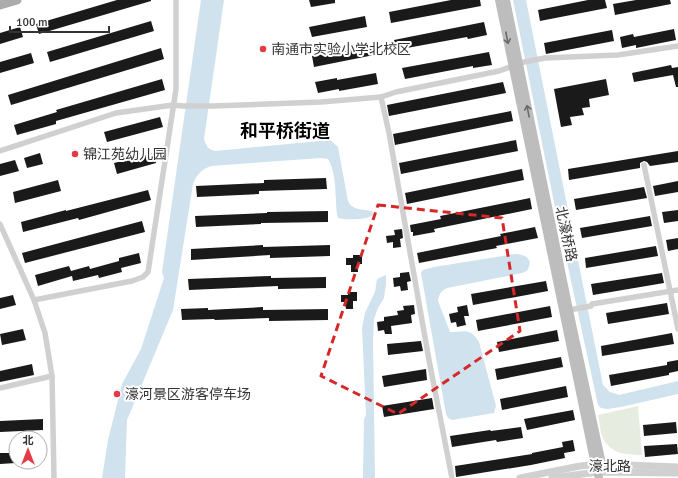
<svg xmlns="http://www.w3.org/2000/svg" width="678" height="478" font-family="Signika,'Noto Sans SC',sans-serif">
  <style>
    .green { fill: #e6ecdf }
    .water { fill: #cfe2ee }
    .building { fill: #1a1a1a }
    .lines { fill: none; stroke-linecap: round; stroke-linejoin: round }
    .minor { stroke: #d0d0d0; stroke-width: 5.5 }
    .tertiary { stroke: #d0d0d0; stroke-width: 7 }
    .secondary { stroke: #bdbdbd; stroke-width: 8 }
    .primary { stroke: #ababab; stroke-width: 9 }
    .oneway { stroke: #6a6a6a }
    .marked { fill: none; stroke: #d62828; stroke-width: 3; stroke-dasharray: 8 5; stroke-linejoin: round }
    .poi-dot { fill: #e63946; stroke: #fff; stroke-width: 1.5 }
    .labels { text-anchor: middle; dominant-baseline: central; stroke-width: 4; stroke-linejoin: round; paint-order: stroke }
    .poi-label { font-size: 14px; fill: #333; stroke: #fff; text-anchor: start }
    .street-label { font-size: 14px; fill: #333; stroke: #fff }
    .district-label { font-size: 18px; font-weight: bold; fill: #000; stroke: #fff }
  </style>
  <rect width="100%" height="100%" fill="#fff"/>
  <path class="green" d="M 638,406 L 642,455 C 627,455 612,454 604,440 C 600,434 600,423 598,415 Z"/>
  <g class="water">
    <path d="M 201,0 L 224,0 L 204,139 C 206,146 208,149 215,151 L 330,140 L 338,147 L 348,201 C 353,211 362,209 372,211 L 373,215 C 368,220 345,220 338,218 L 337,214 C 335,197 337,174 328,159 L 321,158 L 211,166 C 201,170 197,174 193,184 L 173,310 L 127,420 L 125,478 L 102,478 L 108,440 L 122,384 L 141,349 L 164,278 L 162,272 Z"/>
    <polygon points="513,0 526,0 603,385 610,392 619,395 678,381 678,394 621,407 607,409 601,408 598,405 555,207"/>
    <path d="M 514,254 C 526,254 534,259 527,271 L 522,273 L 447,288 C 441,291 439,294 438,301 L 450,332 C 464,332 470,327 479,342 L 496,406 L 494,413 L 452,420 L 448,418 L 446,414 L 421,273 L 423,270 L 434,267 Z"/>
    <polygon points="386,275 386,284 384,298 378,308 374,319 373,342 375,478 363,478 364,419 366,415 362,328 365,313 375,292 377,279"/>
  </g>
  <g class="building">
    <polygon points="117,0 151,0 151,1 39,34 36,24"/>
    <polygon points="309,0 335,0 335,3 311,7"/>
    <polygon points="451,0 480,0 481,6 391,23 389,12"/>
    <polygon points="588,0 605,0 607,8 540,21 538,10"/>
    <polygon points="636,0 670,0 671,4 615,15 613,4"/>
    <polygon points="365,16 367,27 312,37 309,27"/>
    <polygon points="151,21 154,31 50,62 47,52"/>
    <polygon points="484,22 487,35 468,39 467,37 396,50 394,40"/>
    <polygon points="20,27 23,37 0,44 0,33"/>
    <polygon points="674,29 676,40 636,48 636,45 622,48 620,37 633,34 634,37"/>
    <polygon points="612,30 614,41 546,54 544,43"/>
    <polygon points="372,45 374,55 314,67 312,56"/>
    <polygon points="161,48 164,59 11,105 8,95"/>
    <polygon points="489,52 492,65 473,68 473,66 405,79 402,68"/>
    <polygon points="31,53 34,63 0,73 0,62"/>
    <polygon points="671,65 672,68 678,67 678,87 676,87 673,75 634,82 632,73"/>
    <polygon points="376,73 378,84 339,91 339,89 318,93 315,82 337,78 337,80"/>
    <polygon points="162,79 165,90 56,121 56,124 17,135 14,125 57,112 56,110"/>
    <polygon points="606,79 609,95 589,99 590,107 582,108 584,115 570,117 572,125 561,127 554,89"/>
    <polygon points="503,82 506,93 389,116 387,105"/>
    <polygon points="511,111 513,121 395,145 393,134"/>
    <polygon points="160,117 163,127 107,142 104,132"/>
    <polygon points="516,140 518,151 401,174 399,163"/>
    <polygon points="678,151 678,162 650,166 647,162 644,161 640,163 640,168 569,180 568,169"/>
    <polygon points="40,153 43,164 27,168 24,158"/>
    <polygon points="154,153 156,163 117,174 114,163"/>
    <polygon points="15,160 19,171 0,176 0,164"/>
    <polygon points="522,169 524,180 407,204 405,193"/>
    <polygon points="326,178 327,189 259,191 259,194 197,197 196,186 264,183 264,180"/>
    <polygon points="58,180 61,191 15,203 13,192"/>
    <polygon points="678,181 678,192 655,196 653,186"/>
    <polygon points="644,187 647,198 576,210 574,199"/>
    <polygon points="148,190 151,200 79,220 78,218 23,232 21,222 66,210 66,211"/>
    <polygon points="530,198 532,209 434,229 435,232 413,236 413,232 411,232 410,225 441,219 440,216"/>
    <polygon points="678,210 678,221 664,223 662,212"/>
    <polygon points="328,211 328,222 261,223 261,224 196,227 195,216 267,213 267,212"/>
    <polygon points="650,216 652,226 582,238 580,228"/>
    <polygon points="142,221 145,232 25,263 22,253"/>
    <polygon points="535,227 538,238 496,246 497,248 419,263 417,253 501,236 500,234"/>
    <polygon points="402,229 403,238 400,239 401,247 393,248 393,242 387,243 386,236 395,235 394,230"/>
    <polygon points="678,238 678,249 668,251 666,240"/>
    <polygon points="263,245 263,247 330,245 330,256 270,258 270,255 191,260 191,249"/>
    <polygon points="656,246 658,256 586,268 585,258"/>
    <polygon points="139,253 141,263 121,268 122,272 99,278 98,275 73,281 72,276 38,286 35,275 69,266 71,271 89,266 90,269 119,261 119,258"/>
    <polygon points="353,255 362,255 362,264 358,264 358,272 351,272 351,265 346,265 346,258 353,258"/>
    <polygon points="409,272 411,281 407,282 408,290 401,291 400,286 394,287 393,278 400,277 400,273"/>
    <polygon points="662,273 664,283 593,295 591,284"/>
    <polygon points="271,276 271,278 326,277 326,288 278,289 278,286 189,290 188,279"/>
    <polygon points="546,281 548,291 473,305 471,294"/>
    <polygon points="348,292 357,292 357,301 353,301 353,309 346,309 345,302 341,302 341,295 348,295"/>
    <polygon points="13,295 16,305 0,309 0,298"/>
    <polygon points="667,303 669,314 608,324 606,313"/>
    <polygon points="414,305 415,314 411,315 412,323 391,326 392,334 385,334 384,330 378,331 377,322 384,321 384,317 398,315 397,311 404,310 403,306"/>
    <polygon points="467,305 469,316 464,316 466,325 457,327 456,322 451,323 449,314 458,312 457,307"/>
    <polygon points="550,306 552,317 478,331 476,320"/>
    <polygon points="263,307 263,310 328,309 328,320 269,321 269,318 215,320 214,319 182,320 181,309 208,308 208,310"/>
    <polygon points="23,329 26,340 2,345 0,334"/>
    <polygon points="557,330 559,341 499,352 497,342"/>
    <polygon points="672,333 674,344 602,356 601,346"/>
    <polygon points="421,341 423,351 388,355 387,344"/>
    <polygon points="561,357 563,367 497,380 495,369"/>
    <polygon points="678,360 678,371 669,373 669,375 611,386 609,375 667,365 667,362"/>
    <polygon points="32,364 34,375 0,382 0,371"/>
    <polygon points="426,369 427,380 384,387 382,376"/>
    <polygon points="566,386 568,397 502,410 500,399"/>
    <polygon points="432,398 434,409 384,417 382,406"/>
    <polygon points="573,410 575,420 527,430 524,419"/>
    <polygon points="43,419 43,430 0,432 0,421"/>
    <polygon points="676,422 677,433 644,436 643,425"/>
    <polygon points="521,427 523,438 497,442 496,440 452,447 450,436 490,430 491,431"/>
    <polygon points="573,440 575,451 564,453 565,458 531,465 456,477 455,466 532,454 532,453 563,447 562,442"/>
    <polygon points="677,444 678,454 645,457 644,446"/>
    <polygon points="0,453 16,453 16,463 0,464"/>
  </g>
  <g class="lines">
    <g class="minor">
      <polyline points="381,97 389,133 429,360 452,478"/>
      <polyline points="0,151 116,113 173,105 183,106 213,106 321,102 381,97 396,92 499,71 524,62 545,58 618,55 678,46"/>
      <polyline points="644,165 678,329"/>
      <polyline points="0,224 34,300 45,333 52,376 54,478"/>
      <polyline points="34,300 132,281 143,277 148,272 176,89 176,0"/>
      <polyline points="569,310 591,306 592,304 678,290"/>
      <polyline points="0,388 52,376"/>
    </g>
    <g class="tertiary">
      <polyline points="520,478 580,466 602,464 678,467"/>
      <polyline points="552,478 598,472 678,473"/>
    </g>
    <g class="secondary">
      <polyline points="499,0 595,465 599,478"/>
      <polyline points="506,0 569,310 602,464 598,472"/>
    </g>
    <polyline class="primary" points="0,5 17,0"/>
  </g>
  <defs><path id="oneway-shaft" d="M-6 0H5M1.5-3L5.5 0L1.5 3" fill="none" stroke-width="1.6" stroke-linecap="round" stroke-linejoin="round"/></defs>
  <g class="oneway">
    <use href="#oneway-shaft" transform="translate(507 38) rotate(79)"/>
    <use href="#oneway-shaft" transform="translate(528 111) rotate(-101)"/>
  </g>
  <path class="marked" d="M 378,205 L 502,218 L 520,331 L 398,414 L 321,376 Z"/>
  <g class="poi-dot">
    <circle cx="263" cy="49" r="4"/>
    <circle cx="75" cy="154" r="4"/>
    <circle cx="117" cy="394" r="4"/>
  </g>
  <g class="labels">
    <g class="poi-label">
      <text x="271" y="49">南通市实验小学北校区</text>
      <text x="83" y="154">锦江苑幼儿园</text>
      <text x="125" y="394">濠河景区游客停车场</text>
    </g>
    <g class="street-label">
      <text transform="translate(566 234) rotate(78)">北濠桥路</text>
      <text x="610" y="466">濠北路</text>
    </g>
    <g class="district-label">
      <text x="285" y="131">和平桥街道</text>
    </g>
  </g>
  <g transform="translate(28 450)"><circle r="19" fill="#ffffff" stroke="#adadad"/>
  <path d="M0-3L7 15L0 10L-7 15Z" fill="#e63946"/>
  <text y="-6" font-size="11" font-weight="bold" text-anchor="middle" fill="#333333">北</text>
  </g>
  <path d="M10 26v6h99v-6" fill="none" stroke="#333333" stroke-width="2"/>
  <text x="16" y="26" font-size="12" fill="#333333" stroke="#ffffff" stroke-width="3" paint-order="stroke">100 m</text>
</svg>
